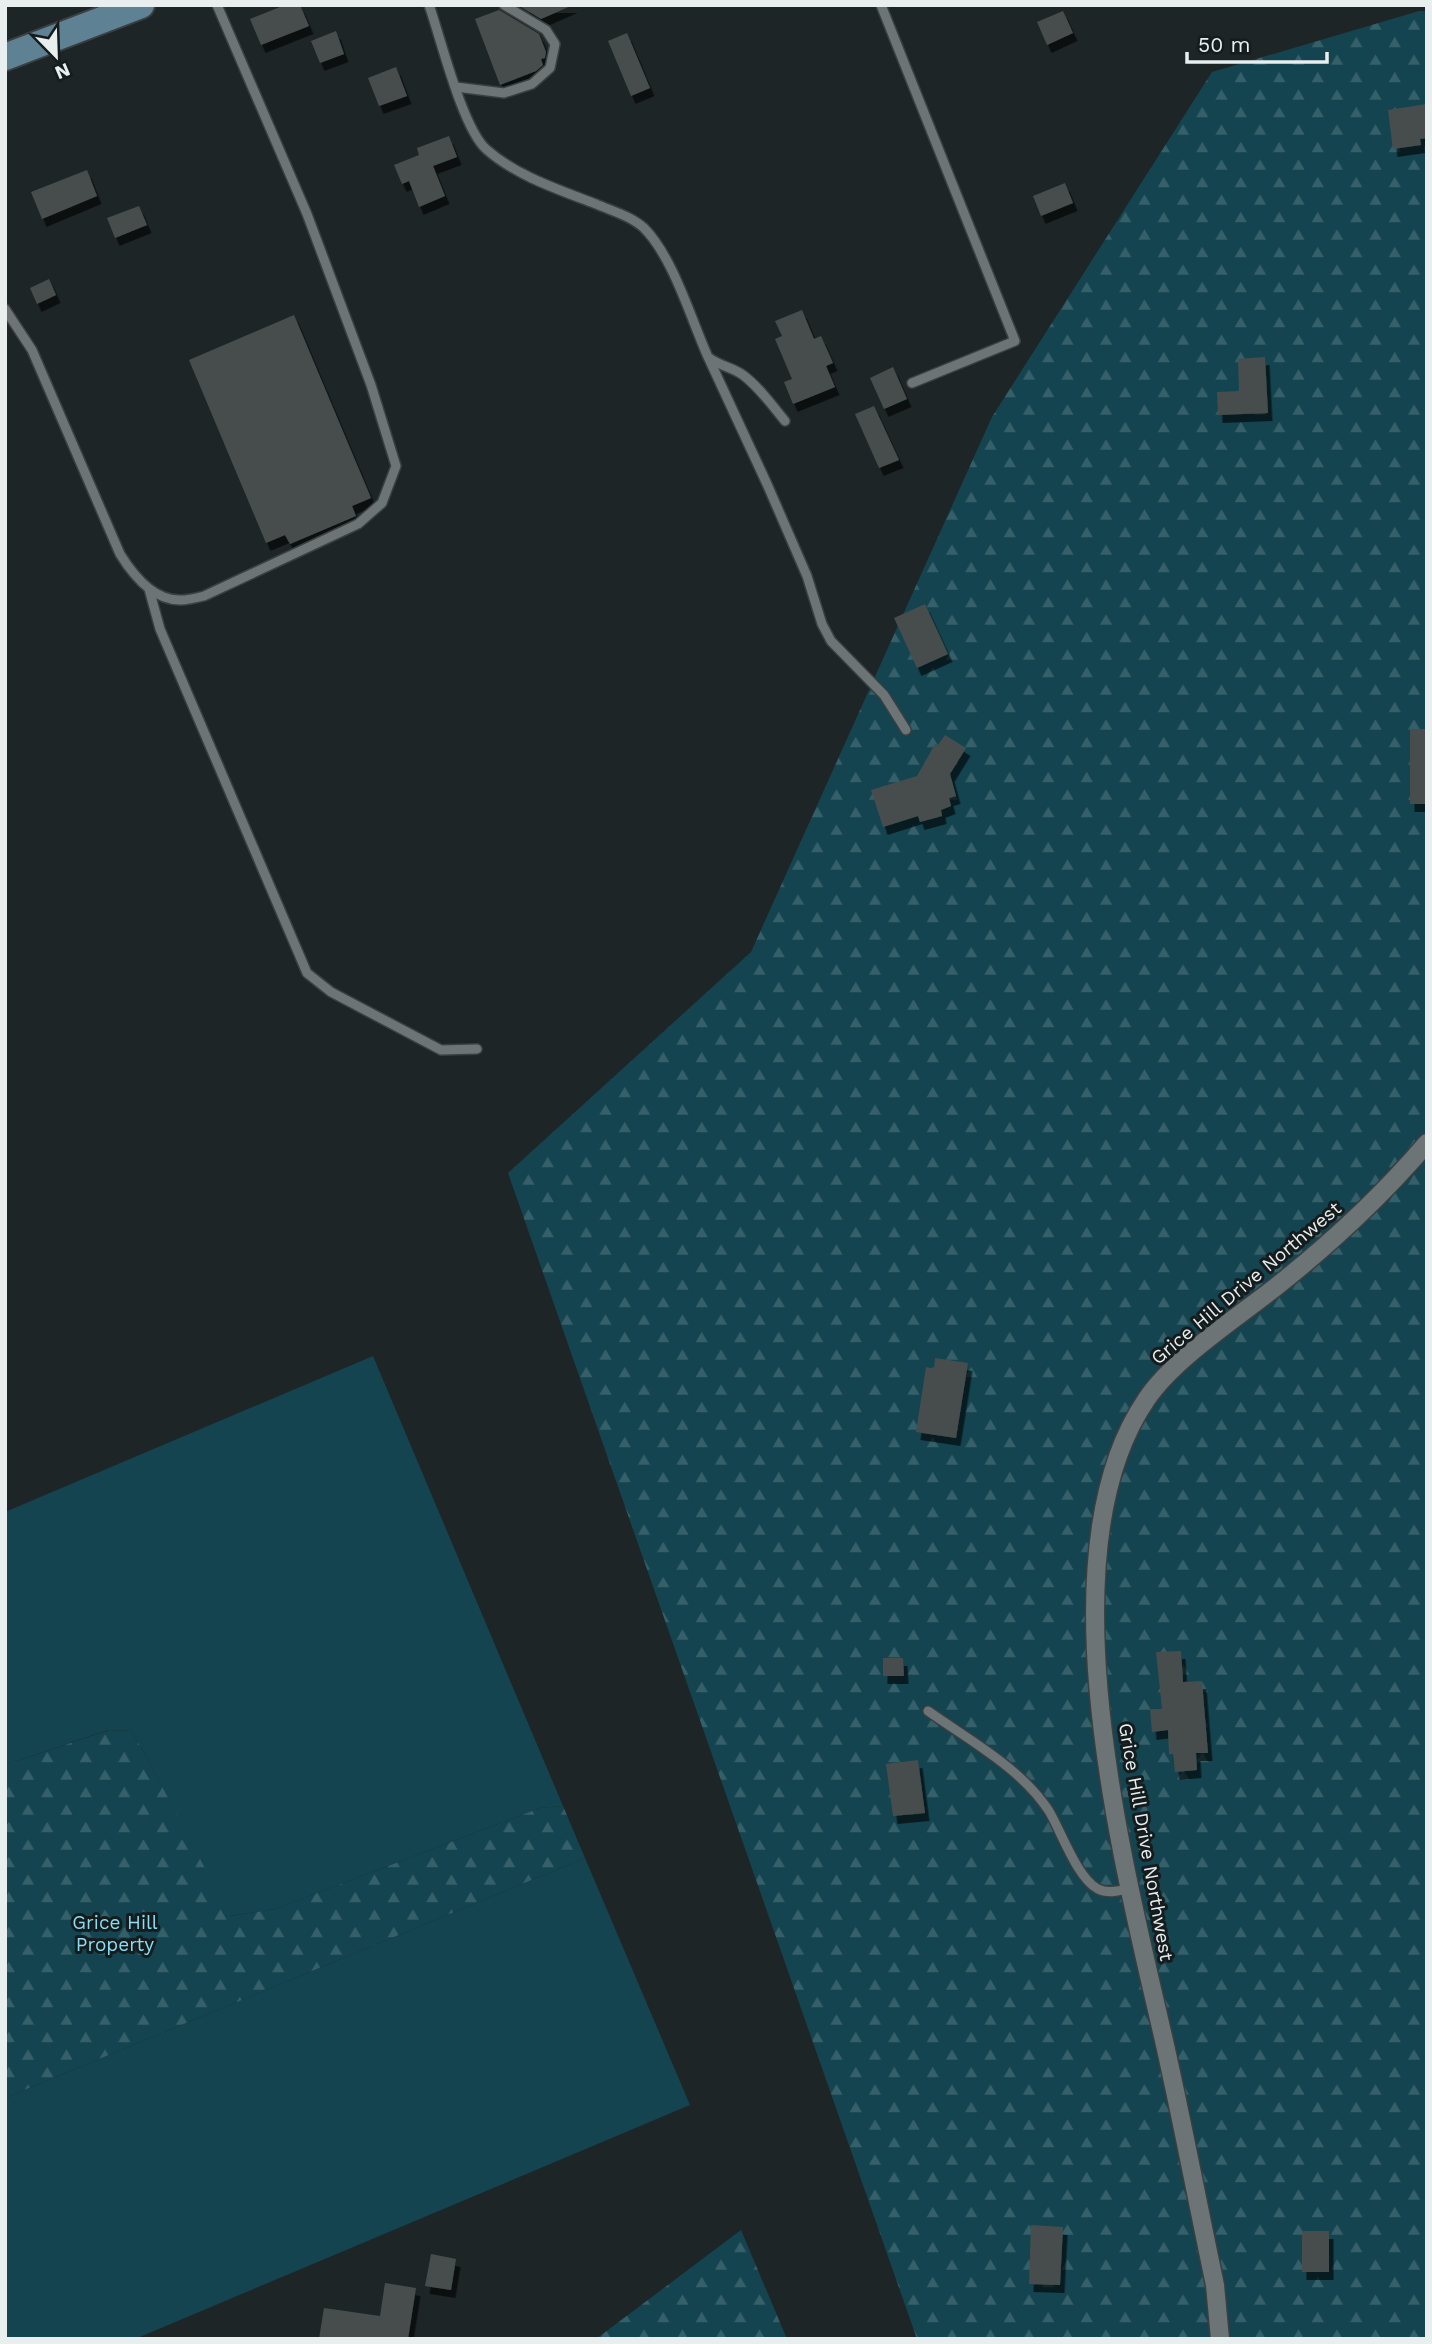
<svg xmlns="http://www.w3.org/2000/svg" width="1432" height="2344" font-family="'Work Sans',sans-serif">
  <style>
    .green { fill: #13444f }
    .forest { fill: url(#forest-firs) }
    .building { fill: #464e4e; filter: url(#shadow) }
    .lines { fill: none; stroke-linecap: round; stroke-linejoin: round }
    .lane-casing { stroke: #3a3f41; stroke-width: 12 }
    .street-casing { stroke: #3a3f41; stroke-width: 21 }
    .secondary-casing { stroke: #3a3f41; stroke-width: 30 }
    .lane { stroke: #6c7476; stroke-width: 9 }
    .street { stroke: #6c7476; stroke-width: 18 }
    .secondary { stroke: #5e8194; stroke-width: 26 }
    .labels { text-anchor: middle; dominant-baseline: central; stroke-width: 6; stroke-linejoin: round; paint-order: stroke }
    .street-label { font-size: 19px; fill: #e9eeef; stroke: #151c1d }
    .park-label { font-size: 19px; fill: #8adef4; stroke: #151c1d }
  </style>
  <defs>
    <pattern id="forest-firs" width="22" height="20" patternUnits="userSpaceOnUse" patternTransform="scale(1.75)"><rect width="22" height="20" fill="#13444f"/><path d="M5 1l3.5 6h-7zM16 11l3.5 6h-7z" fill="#355f69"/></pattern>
    <filter id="shadow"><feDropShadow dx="4.5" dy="8" stdDeviation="0" flood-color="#0009"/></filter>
  </defs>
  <rect width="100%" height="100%" fill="#1e2527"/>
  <g class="green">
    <polygon points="373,1356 563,1806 540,1808 275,1909 229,1916 143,1750 131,1731 108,1730 5,1765 5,1512"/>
    <polygon points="585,1858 690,2105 135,2339 5,2339 5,2098"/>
  </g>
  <g class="forest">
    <polygon points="1419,11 1427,11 1427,2339 917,2339 508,1173 751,952 992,417 1212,72"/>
    <polygon points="109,1730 131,1731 143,1750 230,1916 275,1909 540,1808 563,1806 585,1858 5,2098 5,1765"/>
    <polygon points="741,2230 787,2339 596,2339"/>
  </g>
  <g class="building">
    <polygon points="285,5 300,5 309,26 261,45 250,19"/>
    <polygon points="518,5 573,5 541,19"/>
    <polygon points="499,10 539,34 546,52 545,58 541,59 543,65 536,71 500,85 475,19"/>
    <polygon points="1063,11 1073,33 1047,45 1037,22"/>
    <polygon points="336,31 344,54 320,63 311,41"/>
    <polygon points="627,33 650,88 631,96 608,41"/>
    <polygon points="396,67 407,96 379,106 368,78"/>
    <polygon points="1427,104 1427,138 1420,139 1421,145 1393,149 1388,110"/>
    <polygon points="449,136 457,157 433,166 445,196 419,207 409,181 402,184 394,165 419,155 417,148"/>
    <polygon points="87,170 97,196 42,219 31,192"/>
    <polygon points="1065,183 1073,203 1041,216 1033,196"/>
    <polygon points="139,206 147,225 115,238 107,218"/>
    <polygon points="49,279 56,295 37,304 30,288"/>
    <polygon points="802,310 814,339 821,336 833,363 826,366 835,387 793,404 784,382 792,379 775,339 782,336 775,321"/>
    <polygon points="294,315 371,498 352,506 356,516 290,544 285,535 266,543 189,360"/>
    <polygon points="1265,357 1268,413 1218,415 1217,392 1239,391 1238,359"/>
    <polygon points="893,367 907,399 884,409 870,378"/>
    <polygon points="874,406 899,460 879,468 855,414"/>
    <polygon points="925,604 948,654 917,668 894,618"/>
    <rect x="1410" y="729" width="17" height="75"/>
    <polygon points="945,735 966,748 950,774 956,796 949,798 951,806 941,810 942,816 920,822 918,816 883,827 871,790 917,776 935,744 938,745"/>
    <polygon points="935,1358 968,1363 956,1438 916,1432 926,1367 934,1369"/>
    <polygon points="1181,1651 1183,1682 1202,1681 1208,1753 1196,1753 1197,1770 1175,1772 1173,1754 1169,1754 1168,1730 1152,1732 1150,1709 1162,1709 1156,1652"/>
    <polygon points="883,1658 903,1658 904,1676 883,1676"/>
    <polygon points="918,1760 925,1813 893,1816 886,1764"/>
    <polygon points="1031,2225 1063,2227 1060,2285 1029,2284"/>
    <rect x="1302" y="2231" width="27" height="41"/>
    <polygon points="431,2254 456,2259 451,2290 425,2286"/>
    <polygon points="385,2283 416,2288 408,2339 319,2339 324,2308 380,2316"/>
  </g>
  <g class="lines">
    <g class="lane-casing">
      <g id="lane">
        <path d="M 429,5 C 441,39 462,127 486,149 C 516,176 560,190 596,204 C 612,211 631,216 644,228 C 673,257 691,319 708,357 C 719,366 732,367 743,375 C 759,387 772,405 785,421"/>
        <polyline points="881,5 1015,341 912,383"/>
        <polyline points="456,87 504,93 532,84 550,68 555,44 546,30 504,5"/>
        <path d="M 5,309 L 32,350 L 120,554 C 133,575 154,601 181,600 C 188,600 196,598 204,596 L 358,524 L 382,503 L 396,466 L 371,385 L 307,214 L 217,5"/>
        <polyline points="709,359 767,484 807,576 822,624 831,641 884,695 906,730"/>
        <polyline points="149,589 160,629 307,973 331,992 441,1050 477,1049"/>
        <path d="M 928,1711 C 969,1740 1021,1768 1049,1811 C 1061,1831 1077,1878 1098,1889 C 1108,1894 1120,1891 1130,1888"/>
      </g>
    </g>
    <g class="street-casing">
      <path id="street" d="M 1220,2339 L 1215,2285 C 1198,2205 1183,2125 1165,2045 C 1126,1873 1040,1556 1146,1400 C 1173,1359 1238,1317 1277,1286 C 1331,1243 1382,1196 1427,1143"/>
    </g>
    <g class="secondary-casing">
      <polyline id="secondary" points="5,57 141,5"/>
    </g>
    <use href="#lane" class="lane"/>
    <use href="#street" class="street"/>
    <use href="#secondary" class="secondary"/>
  </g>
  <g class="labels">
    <g class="street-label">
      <text transform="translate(1246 1283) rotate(-40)">Grice Hill Drive Northwest</text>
      <text transform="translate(1146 1842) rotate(80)">Grice Hill Drive Northwest</text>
    </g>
    <g class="park-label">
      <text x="115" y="1922">Grice Hill<tspan x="115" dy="22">Property</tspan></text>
    </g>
  </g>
  <rect width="1432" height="2344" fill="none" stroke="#e9eeef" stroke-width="14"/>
  <g transform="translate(56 56) rotate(157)" stroke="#151c1d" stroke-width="5" paint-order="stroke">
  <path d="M0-5L12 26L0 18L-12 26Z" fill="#e9eeef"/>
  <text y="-10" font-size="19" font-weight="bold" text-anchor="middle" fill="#e9eeef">N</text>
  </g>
  <path d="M1187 52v10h140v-10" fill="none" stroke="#e9eeef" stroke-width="3.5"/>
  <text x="1198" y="52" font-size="21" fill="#e9eeef" stroke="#151c1d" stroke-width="5" paint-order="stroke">50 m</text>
</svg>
